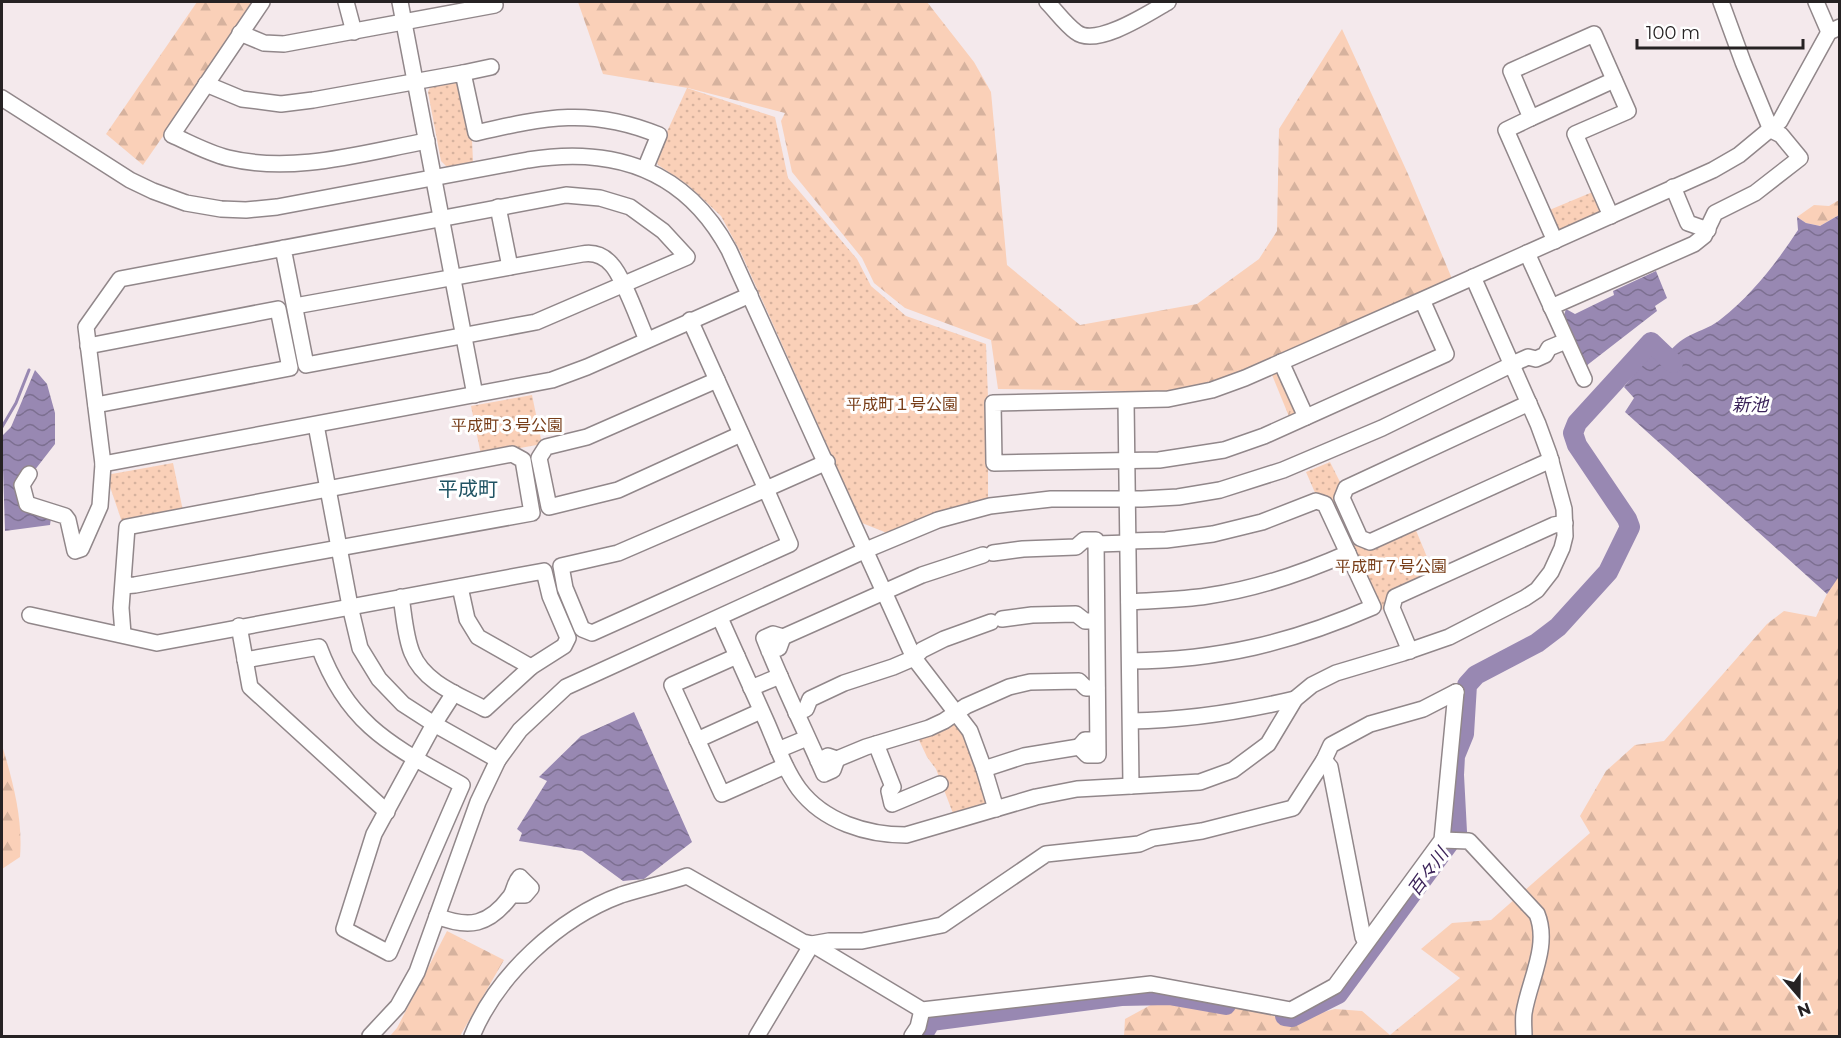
<svg xmlns="http://www.w3.org/2000/svg" width="1841" height="1038" font-family="Montserrat,'Noto Sans JP',sans-serif">
  <style>
    .grass { fill: url(#grass-tufts) }
    .forest { fill: url(#forest-firs) }
    .park { fill: url(#park-dots) }
    .water { fill: url(#water-waves) }
    .lines { fill: none; stroke-linecap: round; stroke-linejoin: round }
    .stream { stroke: #9888b2; stroke-width: 3 }
    .river { stroke: #9888b2; stroke-width: 20 }
    .minor-casing { stroke: #91878a; stroke-width: 18 }
    .minor { stroke: #fff; stroke-width: 15 }
    .labels { text-anchor: middle; dominant-baseline: central; stroke-width: 6; stroke-linejoin: round; paint-order: stroke }
    .park-label { font-size: 16px; fill: #783e19; stroke: #fff }
    .water-label { font-size: 18px; font-style: italic; fill: #3c245a; stroke: #fff }
    .quarter-label { font-size: 20px; fill: #205363; stroke: #fff }
  </style>
  <defs>
    <pattern id="grass-tufts" width="24" height="20" patternUnits="userSpaceOnUse" patternTransform="scale(1.5)"><rect width="24" height="20" fill="#fad0b8"/><path d="M3 7l-1-3M5 7V3M7 7l1-3M15 17l-1-3M17 17v-4M19 17l1-3" fill="none" stroke="#d6b29e"/></pattern>
    <pattern id="forest-firs" width="22" height="20" patternUnits="userSpaceOnUse" patternTransform="scale(1.5)"><rect width="22" height="20" fill="#fad0b8"/><path d="M5 1l3.5 6h-7zM16 11l3.5 6h-7z" fill="#d6b29e"/></pattern>
    <pattern id="park-dots" width="8" height="8" patternUnits="userSpaceOnUse" patternTransform="scale(1.5)"><rect width="8" height="8" fill="#fad0b8"/><path d="M2 2h.1M6 6h.1" fill="none" stroke="#d6b29e" stroke-width="1.8" stroke-linecap="round"/></pattern>
    <pattern id="water-waves" width="16" height="10" patternUnits="userSpaceOnUse" patternTransform="scale(1.5)"><rect width="16" height="10" fill="#9888b2"/><path d="M0 5q4-4 8 0t8 0" fill="none" stroke="#7c6f90"/></pattern>
  </defs>
  <rect width="100%" height="100%" fill="#f4e9ec"/>
  <polygon class="grass" points="1278,367 1301,415 1290,419 1270,370"/>
  <g class="forest">
    <polygon points="197,2 256,2 143,165 106,134"/>
    <polygon points="578,2 927,2 974,62 991,92 1007,265 1080,325 1197,304 1259,259 1277,231 1279,129 1342,29 1408,174 1458,293 1218,395 1124,391 998,389 991,340 905,308 874,283 862,258 792,172 781,121 785,113 688,88 603,74"/>
    <polygon points="1839,200 1839,215 1820,226 1806,223 1797,217 1814,205 1829,206"/>
    <polygon points="1839,575 1839,1036 1124,1036 1125,1019 1158,1001 1195,992 1290,1021 1335,1009 1362,1011 1390,1035 1460,978 1421,949 1452,923 1491,920 1590,833 1580,816 1606,771 1635,745 1664,741 1767,624 1784,611 1816,617 1827,594"/>
    <path d="M 2,745 C 13,782 23,819 20,857 L 2,869 Z"/>
    <polygon points="447,931 504,960 460,1036 390,1036 397,1028"/>
  </g>
  <g class="park">
    <polygon points="454,79 461,86 472,139 473,162 448,168 441,161 428,92 431,84"/>
    <polygon points="687,88 775,117 788,178 857,259 871,286 906,316 986,344 988,398 988,498 912,522 887,533 862,523 741,253 721,216 688,185 658,165 655,158"/>
    <polygon points="1595,191 1603,209 1599,216 1562,233 1555,228 1547,211"/>
    <polygon points="532,395 542,444 481,455 471,406"/>
    <polygon points="1330,462 1341,484 1357,543 1415,528 1434,574 1385,609 1379,610 1316,495 1306,472"/>
    <polygon points="173,463 183,511 122,522 106,475"/>
    <polygon points="950,723 961,727 987,798 985,807 954,816 936,769 927,757 918,738"/>
  </g>
  <g class="water">
    <path d="M 1839,215 L 1840,575 L 1827,594 L 1625,412 L 1634,398 L 1624,387 L 1659,342 L 1670,351 C 1687,331 1704,333 1721,319 C 1752,295 1777,262 1798,230 L 1797,217 L 1806,223 L 1820,226 Z"/>
    <polygon points="1656,271 1667,298 1655,306 1657,311 1586,366 1563,318 1566,309 1575,314 1614,295 1613,291"/>
    <polygon points="35,370 47,384 55,413 55,444 34,471 17,482 51,518 50,525 5,531 2,436 11,427"/>
    <polygon points="634,712 692,842 644,879 623,881 582,851 519,841 522,833 517,829 547,781 539,777 581,736"/>
  </g>
  <g class="lines">
    <polyline class="stream" points="2,427 16,403 29,370"/>
    <g class="river">
      <polyline points="1285,1016 1292,1017 1338,994 1457,832 1454,775 1455,756 1464,734 1467,685 1476,675 1537,643 1558,627 1608,572 1630,527 1627,519 1577,445 1573,433 1577,423 1651,342 1673,363"/>
      <polyline points="922,1036 931,1021 1121,996 1169,995 1226,1005"/>
    </g>
    <g class="minor-casing">
      <g id="minor">
        <path d="M 262,2 L 172,135 C 190,143 208,153 228,158 C 294,174 362,153 427,141"/>
        <polyline points="346,2 354,32"/>
        <polyline points="400,2 475,395"/>
        <path d="M 1047,2 C 1056,11 1065,24 1076,32 C 1096,48 1149,13 1168,2"/>
        <polyline points="1816,2 1829,32"/>
        <polyline points="240,33 264,43 284,44 495,5"/>
        <polyline points="463,73 491,67"/>
        <path d="M 206,84 L 242,99 L 281,104 L 313,100 L 463,73 L 476,133 C 545,117 591,107 659,135 L 645,169"/>
        <path d="M 2,98 L 130,180 L 153,191 L 186,203 L 221,209 L 246,210 L 277,207 L 528,160 C 614,146 686,170 729,250 L 914,658 L 970,731 L 984,769 L 996,809"/>
        <polyline points="1531,118 1614,80"/>
        <polyline points="1673,187 1688,223 1708,230"/>
        <polyline points="498,207 510,267"/>
        <polyline points="1555,241 1506,130 1531,118 1511,71 1594,34 1628,111 1575,134 1611,216"/>
        <polyline points="1527,253 1584,379"/>
        <polyline points="1422,300 1446,354 1264,436 1224,450 1159,460 994,463 993,403 1168,399 1212,390 1245,378 1422,300 1713,170 1739,155 1780,121 1829,32 1840,27"/>
        <path d="M 295,306 L 582,254 C 593,252 603,255 611,264 C 623,276 639,322 647,340"/>
        <polyline points="1551,307 1694,244 1704,236 1715,213 1755,193 1800,158 1781,135 1771,130 1743,62 1721,2"/>
        <polyline points="690,320 766,489 827,462"/>
        <polyline points="88,346 278,309 290,368 96,405"/>
        <polyline points="1281,362 1306,417"/>
        <polyline points="717,380 587,437 546,447 539,458 549,507 618,490 741,434"/>
        <polyline points="1126,401 1131,786 1200,782 1233,770 1268,744 1295,699 1312,685 1336,673 1403,653 1449,637 1525,598 1537,590 1551,572 1562,548 1565,536 1564,509 1549,454 1538,424 1473,277"/>
        <polyline points="1529,403 1346,488 1342,498 1360,538 1370,542 1551,460"/>
        <polyline points="316,425 350,606 360,648 379,679 403,704 434,724 498,760"/>
        <polyline points="103,464 552,380 587,367 750,295"/>
        <polyline points="29,474 22,485 27,504 65,516 68,520 75,551 81,549 100,506 103,464 86,327 120,279 566,195 600,198 630,207 663,231 687,257 536,322 306,365 283,248"/>
        <polygon points="766,489 790,544 592,633 582,629 565,588 561,566 618,553"/>
        <path d="M 1129,541 L 1166,540 L 1213,534 L 1262,522 L 1316,501 L 1325,504 L 1373,607 C 1291,643 1219,660 1130,661"/>
        <polyline points="1096,544 1129,543"/>
        <polyline points="993,553 1023,549 1076,547 1084,540 1096,540 1098,755 1087,755 1079,747 1085,740 1097,740"/>
        <polyline points="123,586 135,585 532,513 523,460 512,454 127,527 121,608 123,634"/>
        <polyline points="460,587 467,619 478,637 531,667"/>
        <path d="M 1129,602 C 1156,600 1181,600 1207,596 C 1256,589 1303,573 1348,553"/>
        <path d="M 30,615 L 157,643 L 544,571 L 550,596 L 568,638 L 564,646 L 531,667 L 485,709 C 459,695 424,683 412,653 C 405,636 404,615 401,597"/>
        <path d="M 720,618 C 736,653 751,688 767,723 C 777,746 785,770 799,789 C 824,822 867,835 906,835 L 1036,797 L 1077,789 L 1131,786"/>
        <polyline points="1002,619 1032,615 1076,614 1085,621 1096,621"/>
        <polyline points="239,626 250,687 387,812"/>
        <polyline points="783,637 922,575 983,555"/>
        <path d="M 769,651 L 779,648 L 783,637 L 773,634 L 764,638 C 782,684 804,728 824,774 L 833,770 L 837,759 L 828,756 L 818,761"/>
        <polyline points="1410,651 1392,608 1395,597 1554,525 1565,523"/>
        <polyline points="737,656 672,685 722,794 785,766"/>
        <path d="M 245,660 L 319,647 C 349,727 393,746 462,785 L 389,953 L 344,929 L 374,834 L 434,724 L 454,693"/>
        <polyline points="751,688 780,676"/>
        <polyline points="796,713 806,709 810,699 844,683 893,667 914,658 922,650 944,639 991,622"/>
        <path d="M 1131,721 C 1187,720 1240,712 1295,699"/>
        <polyline points="697,740 761,711"/>
        <polyline points="876,744 893,787 889,791 892,804 940,784"/>
        <polyline points="778,750 807,738"/>
        <polyline points="837,759 866,747 929,728 944,721 966,706 1009,687 1030,682 1079,681 1086,688 1097,688"/>
        <polyline points="1324,760 1330,767 1363,937 1366,943"/>
        <polyline points="984,769 1024,756 1079,747"/>
        <path d="M 1442,840 L 1469,841 L 1537,914 C 1550,946 1529,981 1524,1013 C 1523,1021 1524,1029 1524,1036"/>
        <path d="M 437,916 C 469,929 489,925 510,897 C 515,891 513,885 520,877 L 531,888 L 525,895 L 512,895"/>
        <polyline points="370,1036 398,1006 417,972 478,802 498,760 520,730 566,687 866,550 938,520 990,506 1051,499 1142,499 1178,497 1220,490 1283,470 1382,428 1519,361 1528,357 1536,359 1545,355 1549,348 1566,341"/>
        <path d="M 472,1036 C 497,975 559,918 621,895 C 643,888 666,883 687,876 L 803,942 L 812,944 L 922,1010 L 1151,984 L 1291,1010 L 1335,986 L 1442,840 L 1456,692"/>
        <polyline points="757,1036 812,944 829,941 862,941 942,925 1046,854 1139,844 1153,838 1202,831 1293,808 1324,760 1331,745 1370,724 1423,709 1456,692"/>
        <polyline points="912,1036 918,1027 922,1010"/>
      </g>
    </g>
    <use href="#minor" class="minor"/>
  </g>
  <g class="labels">
    <g class="park-label">
      <text x="902" y="404">平成町１号公園</text>
      <text x="507" y="425">平成町３号公園</text>
      <text x="1391" y="566">平成町７号公園</text>
    </g>
    <g class="water-label">
      <text x="1750" y="405">新池</text>
      <text transform="translate(1428 872) rotate(-54)">百々川</text>
    </g>
    <g class="quarter-label">
      <text x="468" y="489">平成町</text>
    </g>
  </g>
  <rect width="1841" height="1038" fill="none" stroke="#262223" stroke-width="6"/>
  <g transform="translate(1799 996) rotate(160)" stroke="#ffffff" stroke-width="4.5" paint-order="stroke">
  <path d="M0-4.5L10 22L0 15L-10 22Z" fill="#262223"/>
  <text y="-9" font-size="16" font-weight="bold" text-anchor="middle" fill="#262223">N</text>
  </g>
  <path d="M1637 39v9h166v-9" fill="none" stroke="#262223" stroke-width="3"/>
  <text x="1646" y="39" font-size="18" fill="#262223" stroke="#ffffff" stroke-width="4.5" paint-order="stroke">100 m</text>
</svg>
